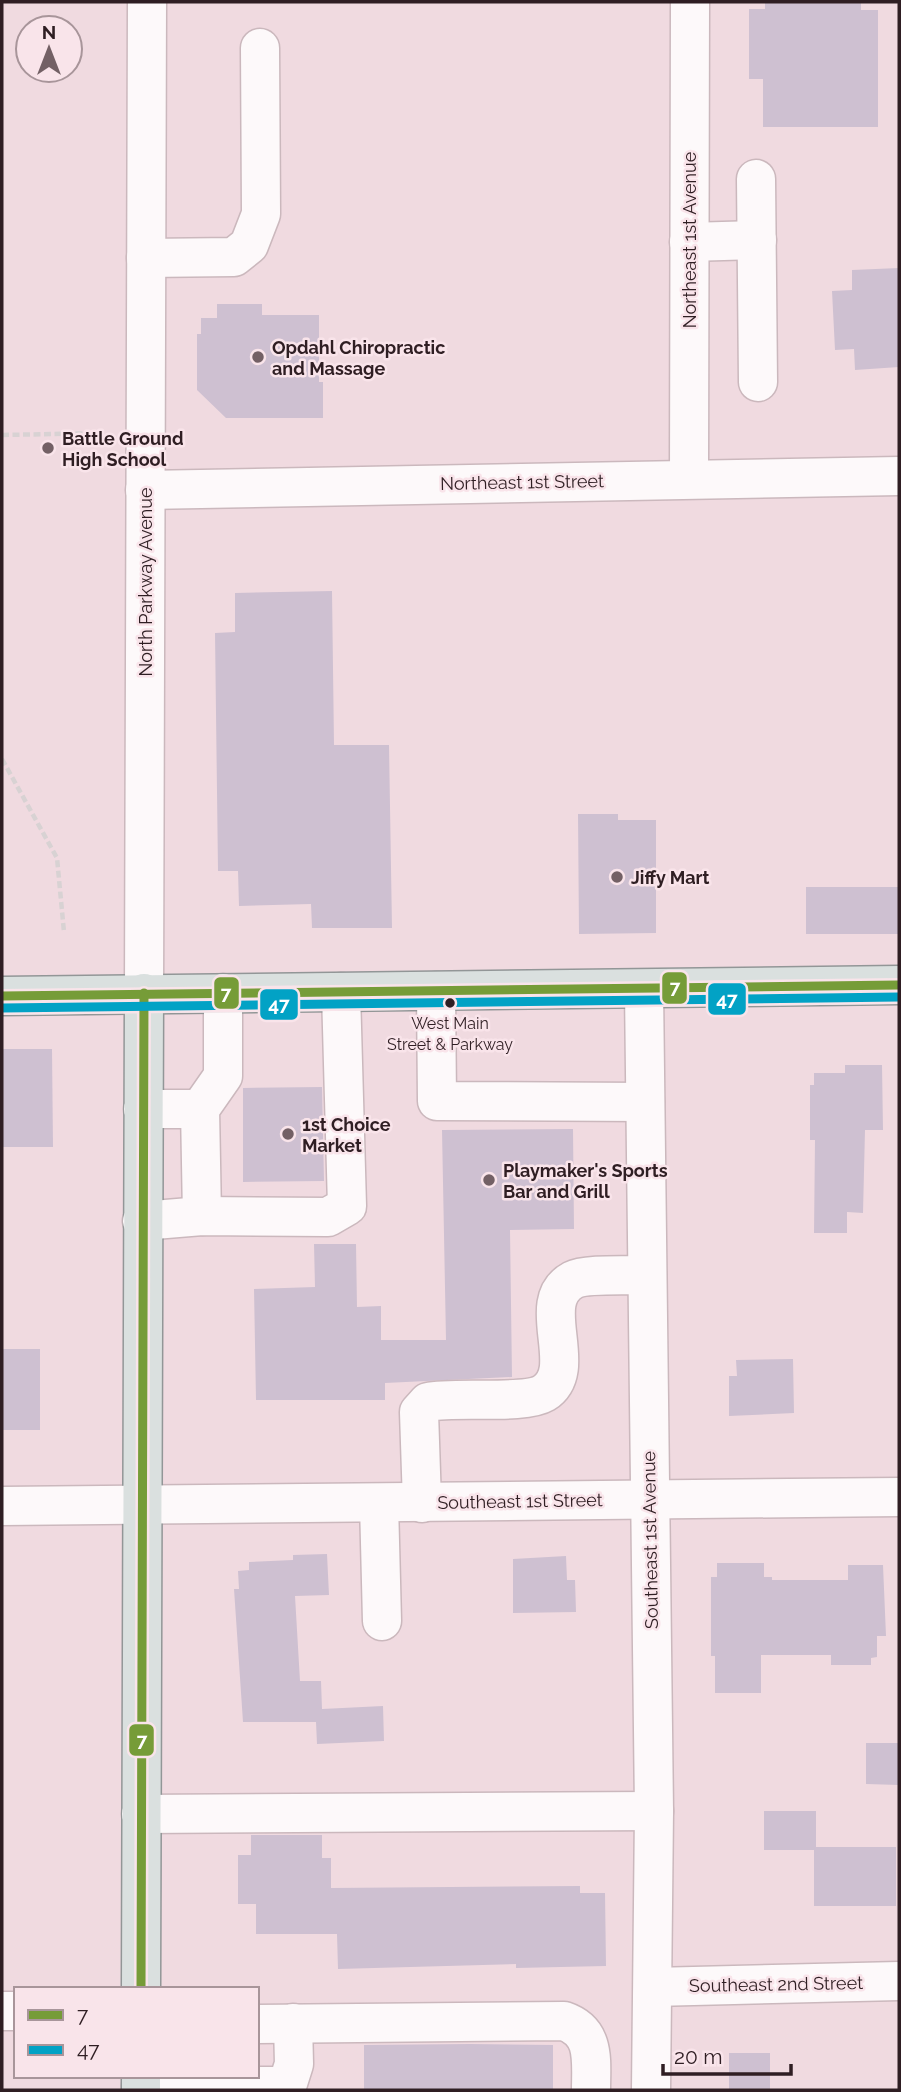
<svg xmlns="http://www.w3.org/2000/svg" width="901" height="2092" font-family="Raleway,sans-serif">
  <style>
    .building { fill: #cec0d1 }
    .lines { fill: none; stroke-linecap: round; stroke-linejoin: round }
    .minor-casing { stroke: #cbb8bd; stroke-width: 41 }
    .major-casing { stroke: #929697; stroke-width: 41 }
    .path { stroke: #d8d2d3; stroke-width: 4.5; stroke-dasharray: 7 3.5; stroke-linecap: butt }
    .minor { stroke: #fdf9fa; stroke-width: 38 }
    .major { stroke: #dae0df; stroke-width: 38 }
    .bus-1-casing { stroke: #f9e4ea; stroke-width: 14 }
    .bus-2-casing { stroke: #f9e4ea; stroke-width: 14 }
    .bus-1 { stroke: #769c38; stroke-width: 9 }
    .bus-2 { stroke: #02a2c5; stroke-width: 9 }
    .poi-dot { fill: #736065; stroke: #f9e4ea; stroke-width: 2.5 }
    .bus-dot { fill: #2f1e23; stroke: #f9e4ea; stroke-width: 2.5 }
    .labels { text-anchor: middle; dominant-baseline: central; stroke-width: 5; stroke-linejoin: round; paint-order: stroke }
    .bus-label { font-size: 16px; fill: #2f1e23; stroke: #f9e4ea }
    .street-label { font-size: 18px; fill: #2f1e23; stroke: #f9e4ea }
    .poi-label { font-size: 18px; font-weight: bold; fill: #2f1e23; stroke: #f9e4ea; text-anchor: start }
    .line-badge { stroke: #f9e4ea; stroke-width: 2.5 }
    .badge-label { font-size: 19px; text-anchor: middle; font-weight: bold; fill: #fff }
  </style>
  <rect width="100%" height="100%" fill="#f0dae0"/>
  <g class="building">
    <polygon points="765,2 861,2 861,10 878,10 878,127 763,127 763,79 749,79 749,9 765,9"/>
    <polygon points="899,268 899,367 855,370 854,349 835,350 832,291 852,290 852,270"/>
    <polygon points="217,304 262,304 262,315 319,315 319,382 323,382 323,418 226,418 197,390 197,334 201,334 201,318 217,318"/>
    <polygon points="332,591 334,745 389,745 392,928 312,928 311,904 239,906 238,871 218,871 215,633 235,632 235,593"/>
    <polygon points="578,814 618,814 618,820 656,820 656,933 579,934"/>
    <rect x="806" y="887" width="93" height="47"/>
    <polygon points="2,1049 52,1049 53,1147 2,1147"/>
    <polygon points="845,1065 882,1065 883,1130 865,1130 863,1213 847,1212 847,1233 814,1233 815,1140 810,1140 810,1085 814,1085 814,1073 845,1073"/>
    <polygon points="322,1087 324,1181 243,1182 243,1088"/>
    <polygon points="573,1129 574,1229 510,1230 512,1377 385,1383 385,1400 256,1400 254,1289 315,1287 314,1244 356,1244 357,1307 381,1306 381,1340 446,1340 442,1130"/>
    <rect x="2" y="1349" width="38" height="81"/>
    <polygon points="793,1359 794,1413 729,1416 729,1376 737,1376 736,1360"/>
    <polygon points="327,1554 329,1595 295,1596 300,1681 321,1681 322,1709 383,1706 384,1741 317,1744 316,1722 243,1722 234,1589 239,1589 238,1571 249,1570 249,1562 293,1560 293,1555"/>
    <polygon points="566,1556 567,1580 575,1580 576,1612 513,1613 513,1559"/>
    <polygon points="717,1563 764,1563 764,1577 772,1577 772,1580 848,1580 848,1565 883,1565 886,1636 877,1636 877,1657 871,1658 871,1665 831,1665 831,1655 761,1655 761,1693 715,1693 715,1656 711,1656 711,1577 717,1577"/>
    <polygon points="866,1743 899,1743 899,1785 866,1784"/>
    <polygon points="764,1811 816,1811 816,1847 896,1847 896,1906 814,1906 814,1850 764,1850"/>
    <polygon points="251,1835 322,1835 322,1858 331,1858 331,1888 580,1886 580,1893 605,1893 606,1966 516,1968 516,1964 338,1969 337,1934 256,1934 256,1904 238,1904 238,1855 251,1855"/>
    <polygon points="470,2044 553,2045 553,2090 364,2090 364,2045"/>
    <rect x="729" y="2053" width="41" height="37"/>
  </g>
  <g class="lines">
    <g class="minor-casing">
      <g id="minor">
        <polyline points="756,179 758,382"/>
        <polyline points="689,242 757,240"/>
        <polyline points="146,258 234,257 249,245 261,214 260,48"/>
        <polyline points="689,478 690,2"/>
        <polyline points="145,490 899,476"/>
        <polyline points="644,990 654,1811 651,2090"/>
        <polyline points="436,991 437,1101 645,1102"/>
        <polyline points="144,993 147,2"/>
        <polyline points="143,1109 200,1109"/>
        <polyline points="202,1216 200,1109 223,1076 223,993"/>
        <polyline points="142,1221 202,1216 328,1217 347,1206 341,992"/>
        <polyline points="379,1503 382,1621"/>
        <path d="M 422,1503 L 419,1412 L 428,1402 C 456,1396 524,1405 544,1393 C 582,1369 532,1302 573,1280 C 586,1273 630,1276 647,1275"/>
        <polyline points="2,1506 899,1497"/>
        <polyline points="141,1814 654,1811"/>
        <polyline points="653,1987 899,1981"/>
        <polyline points="2,2011 16,2011"/>
        <path d="M 257,2024 L 564,2021 C 596,2032 591,2061 591,2090"/>
        <polyline points="141,2086 274,2086 288,2083 294,2064 293,2023"/>
      </g>
    </g>
    <g class="major-casing">
      <g id="major">
        <polyline points="2,996 899,985"/>
        <polyline points="141,1989 144,993"/>
        <polyline points="141,2090 141,2076"/>
      </g>
    </g>
    <g class="path">
      <polyline points="2,435 106,433"/>
      <polyline points="2,759 57,858 64,932"/>
    </g>
    <use href="#minor" class="minor"/>
    <use href="#major" class="major"/>
    <g class="bus-1-casing">
      <g id="bus-1">
        <polyline points="2,996 899,985"/>
        <polyline points="141,1989 144,993"/>
      </g>
    </g>
    <g class="bus-2-casing">
      <polyline id="bus-2" points="2,1008 899,997"/>
    </g>
    <use href="#bus-1" class="bus-1"/>
    <use href="#bus-2" class="bus-2"/>
  </g>
  <g class="poi-dot">
    <circle cx="258" cy="357" r="7"/>
    <circle cx="48" cy="448" r="7"/>
    <circle cx="617" cy="877" r="7"/>
    <circle cx="288" cy="1134" r="7"/>
    <circle cx="489" cy="1180" r="7"/>
  </g>
  <circle class="bus-dot" cx="450" cy="1003" r="6"/>
  <g class="labels">
    <g class="bus-label">
      <text x="450" y="1023">West Main<tspan x="450" dy="21">Street &amp; Parkway</tspan></text>
    </g>
    <g class="street-label">
      <text transform="translate(689 240) rotate(-90)">Northeast 1st Avenue</text>
      <text transform="translate(522 482) rotate(-1)">Northeast 1st Street</text>
      <text transform="translate(145 582) rotate(-90)">North Parkway Avenue</text>
      <text transform="translate(520 1501) rotate(-1)">Southeast 1st Street</text>
      <text transform="translate(650 1540) rotate(-91)">Southeast 1st Avenue</text>
      <text transform="translate(776 1984) rotate(-1)">Southeast 2nd Street</text>
    </g>
    <g class="poi-label">
      <text x="272" y="347">Opdahl Chiropractic<tspan x="272" dy="21">and Massage</tspan></text>
      <text x="62" y="438">Battle Ground<tspan x="62" dy="21">High School</tspan></text>
      <text x="631" y="877">Jiffy Mart</text>
      <text x="302" y="1124">1st Choice<tspan x="302" dy="21">Market</tspan></text>
      <text x="503" y="1170">Playmaker's Sports<tspan x="503" dy="21">Bar and Grill</tspan></text>
    </g>
  </g>
  <g class="line-badge">
    <rect x="661" y="971" width="27" height="34" rx="7" fill="#769c38"/>
    <rect x="213" y="976" width="27" height="34" rx="7" fill="#769c38"/>
    <rect x="707" y="982" width="40" height="34" rx="7" fill="#02a2c5"/>
    <rect x="259" y="988" width="40" height="33" rx="7" fill="#02a2c5"/>
    <rect x="128" y="1723" width="27" height="34" rx="7" fill="#769c38"/>
  </g>
  <g class="badge-label">
    <text x="675" y="994">7</text>
    <text x="226" y="1000">7</text>
    <text x="727" y="1006">47</text>
    <text x="279" y="1011">47</text>
    <text x="142" y="1747">7</text>
  </g>
  <rect width="901" height="2092" fill="none" stroke="#2f1e23" stroke-width="7"/>
  <rect x="14" y="1987" width="245" height="91" fill="#f9e4ea" stroke="#a8959a" stroke-width="2"/>
  <rect x="28" y="2010" width="35" height="10" fill="#769c38" stroke="#a8959a" stroke-width="2"/>
  <text x="77" y="2022" font-size="21" fill="#2f1e23">7</text>
  <rect x="28" y="2045" width="35" height="10" fill="#02a2c5" stroke="#a8959a" stroke-width="2"/>
  <text x="77" y="2057" font-size="21" fill="#2f1e23">47</text>
  <g transform="translate(49 49)"><circle r="33" fill="#f9e4ea" stroke="#a8959a" stroke-width="2"/>
  <path d="M0-5L12 26L0 18L-12 26Z" fill="#736065"/>
  <text y="-10" font-size="19" font-weight="bold" text-anchor="middle" fill="#2f1e23">N</text>
  </g>
  <path d="M663 2064v10h128v-10" fill="none" stroke="#2f1e23" stroke-width="3.5"/>
  <text x="674" y="2064" font-size="21" fill="#2f1e23" stroke="#f9e4ea" stroke-width="5" paint-order="stroke">20 m</text>
</svg>
